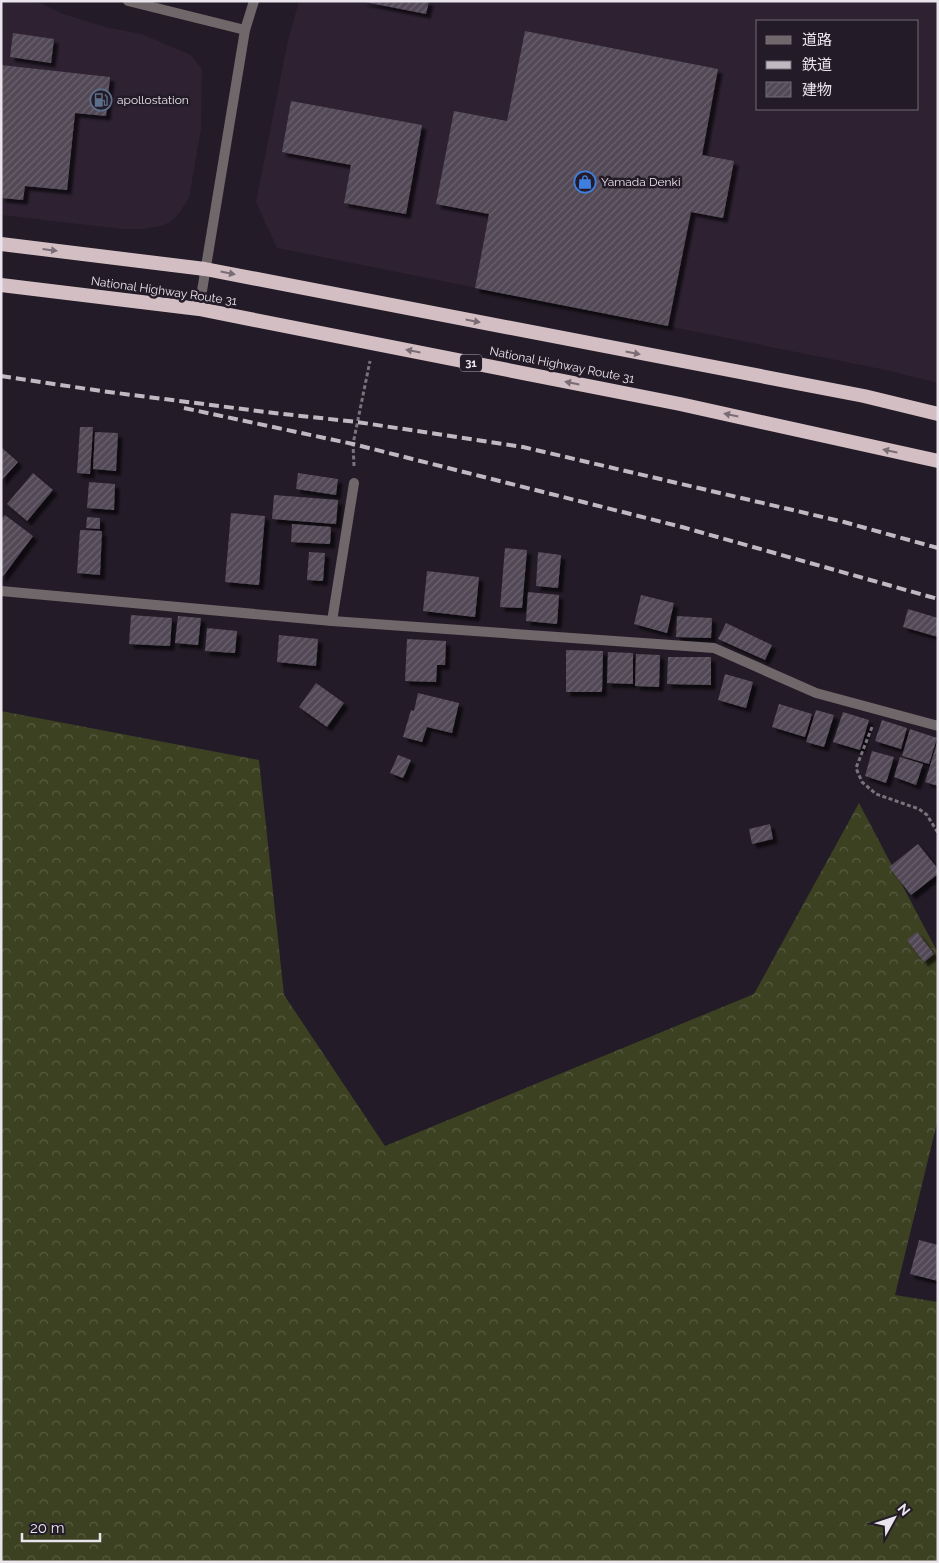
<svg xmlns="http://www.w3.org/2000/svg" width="939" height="1563" font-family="Raleway,'Noto Sans JP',sans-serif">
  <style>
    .built { fill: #2d2132; fill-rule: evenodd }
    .forest { fill: url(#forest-crowns) }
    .building { fill: url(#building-hatch); filter: url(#shadow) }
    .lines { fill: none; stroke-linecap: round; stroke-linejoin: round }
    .path { stroke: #79737d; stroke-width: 3; stroke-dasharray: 4 2.5; stroke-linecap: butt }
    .minor { stroke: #6f6769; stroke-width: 10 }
    .tertiary { stroke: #6f6769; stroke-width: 10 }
    .trunk { stroke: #d2bec3; stroke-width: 14 }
    .rail { stroke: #bfbac2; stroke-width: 4; stroke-dasharray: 10 5; stroke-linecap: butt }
    .oneway { fill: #7a6c75 }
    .labels { text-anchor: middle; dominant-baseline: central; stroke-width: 5; stroke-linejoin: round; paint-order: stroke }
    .shield { fill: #231b27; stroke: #aea8b2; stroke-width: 1 }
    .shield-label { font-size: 11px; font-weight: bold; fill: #eae5ed }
    .poi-label { font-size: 12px; fill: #eae5ed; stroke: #231b27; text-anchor: start }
    .street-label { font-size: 12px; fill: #eae5ed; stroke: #231b27 }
  </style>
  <defs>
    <pattern id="forest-crowns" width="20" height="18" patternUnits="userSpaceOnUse" patternTransform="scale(1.25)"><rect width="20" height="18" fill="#3c4122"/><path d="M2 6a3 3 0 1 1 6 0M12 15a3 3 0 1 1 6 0" fill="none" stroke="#585c42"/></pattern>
    <pattern id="building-hatch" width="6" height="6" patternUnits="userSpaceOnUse" patternTransform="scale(1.25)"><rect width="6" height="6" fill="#524957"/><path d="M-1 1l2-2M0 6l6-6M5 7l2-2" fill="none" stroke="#6b636f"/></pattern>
    <filter id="shadow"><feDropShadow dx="4.5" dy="4.5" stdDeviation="1" flood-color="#0009"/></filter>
  </defs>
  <rect width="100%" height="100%" fill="#231b27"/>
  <g class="built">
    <polygon points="1,1 37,1 61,13 105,27 142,34 191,55 202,70 201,129 189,198 180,212 170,222 161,226 143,229 122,229 1,215"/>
    <path d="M 299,1 L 938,1 L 938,383 L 886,370 L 277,248 L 256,202 L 288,40 ZM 758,21 L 918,21 L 918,109 L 758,109 Z"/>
  </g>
  <polygon class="forest" points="1,711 259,760 284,995 385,1146 754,994 859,803 938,953 938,1119 895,1295 938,1302 938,1562 1,1562"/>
  <g class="building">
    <polygon points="360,1 429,1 426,14"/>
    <polygon points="525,31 718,69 702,155 734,161 723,218 691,212 668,326 475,288 489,214 436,204 454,111 507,121"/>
    <polygon points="13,33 54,39 51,63 10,57"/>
    <polygon points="1,65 110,77 106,116 75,113 67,190 25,186 23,200 1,198"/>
    <polygon points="291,101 422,125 406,214 344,203 351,165 282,152"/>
    <polygon points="80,427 93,427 90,474 77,473"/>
    <polygon points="95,432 118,433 116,471 93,469"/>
    <polygon points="1,447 18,462 1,481"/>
    <polygon points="33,473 53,490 27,521 7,504"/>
    <polygon points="298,473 338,479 336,495 296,489"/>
    <polygon points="89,482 115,484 114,510 87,508"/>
    <polygon points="274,495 338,500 336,524 272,519"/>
    <polygon points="231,513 265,516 259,585 225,582"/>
    <polygon points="5,515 33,536 1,579 1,519"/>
    <polygon points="87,517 100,518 100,529 86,528"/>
    <polygon points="292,524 331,527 330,544 291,542"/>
    <polygon points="80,530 102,531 100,575 77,573"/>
    <polygon points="505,548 527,550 522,608 500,607"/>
    <polygon points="309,552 325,553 323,581 307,580"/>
    <polygon points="538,552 561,555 558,588 536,586"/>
    <polygon points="427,571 479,577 475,617 423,611"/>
    <polygon points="528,592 559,595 557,624 526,621"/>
    <polygon points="641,595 674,603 667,633 634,624"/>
    <polygon points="908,609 938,618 938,637 903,627"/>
    <polygon points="131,615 172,618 170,646 129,644"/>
    <polygon points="178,616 201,618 198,645 175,643"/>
    <polygon points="677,616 712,618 711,638 676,637"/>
    <polygon points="726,623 772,645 765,660 718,639"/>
    <polygon points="207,628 237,631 235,653 205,651"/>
    <polygon points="279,635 318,639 316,666 277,662"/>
    <polygon points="407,639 446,641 445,665 437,665 436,682 405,681"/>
    <polygon points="566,650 603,651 602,692 566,692"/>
    <polygon points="608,652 633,653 633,684 607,683"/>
    <polygon points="636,654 660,655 659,687 635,686"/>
    <polygon points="668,657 711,657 711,685 667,684"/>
    <polygon points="725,674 753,682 746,708 718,700"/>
    <polygon points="316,683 344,703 327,727 299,707"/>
    <polygon points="418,693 459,703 452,733 427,727 422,742 403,737 411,710 414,711"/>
    <polygon points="779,704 812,714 805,737 772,727"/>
    <polygon points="816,710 834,715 824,747 806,742"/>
    <polygon points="843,712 869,720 860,750 833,742"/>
    <polygon points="882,720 907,728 901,749 875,741"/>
    <polygon points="910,729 937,738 929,764 902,756"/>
    <polygon points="937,743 938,744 938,786 925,782"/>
    <polygon points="872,751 894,757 886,783 865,776"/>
    <polygon points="398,755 411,760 403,778 390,773"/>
    <polygon points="900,757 923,764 916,785 894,777"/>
    <polygon points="770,824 773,839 752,844 749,829"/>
    <polygon points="918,844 938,869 938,874 911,895 889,867"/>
    <polygon points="917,932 934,954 924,962 907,940"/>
    <polygon points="919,1240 938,1245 938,1281 910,1274"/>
  </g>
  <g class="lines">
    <g class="path">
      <polyline points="354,466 353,444 370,361"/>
      <polyline points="872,727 856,768 862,782 876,794 919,809 927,815 938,833"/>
    </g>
    <g class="minor">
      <polyline points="1,591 332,621 714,648 816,693 938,726"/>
      <polyline points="332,621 354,483"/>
    </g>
    <g class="tertiary">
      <polyline points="128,1 245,30"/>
      <polyline points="199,309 245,30 254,1"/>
    </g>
    <g class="trunk">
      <polyline points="1,244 205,269 864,396 938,414"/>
      <polyline points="1,285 199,309 680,404 938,461"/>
    </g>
    <g class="rail">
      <polyline points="1,376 101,391 274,413 357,422 523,447 844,522 938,548"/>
      <polyline points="184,408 353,444 682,527 938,599"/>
    </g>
  </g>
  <defs><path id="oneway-solid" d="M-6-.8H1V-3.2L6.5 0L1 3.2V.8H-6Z" transform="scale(1.25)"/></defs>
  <g class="oneway">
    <use href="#oneway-solid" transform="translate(50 250) rotate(7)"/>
    <use href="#oneway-solid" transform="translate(228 273) rotate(11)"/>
    <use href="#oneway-solid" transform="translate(473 321) rotate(11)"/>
    <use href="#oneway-solid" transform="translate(413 351) rotate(-169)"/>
    <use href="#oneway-solid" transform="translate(633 353) rotate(11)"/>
    <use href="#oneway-solid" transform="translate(572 383) rotate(-169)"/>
    <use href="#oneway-solid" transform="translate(731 415) rotate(-168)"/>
    <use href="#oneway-solid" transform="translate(890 451) rotate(-168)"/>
  </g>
  <defs>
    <g id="fuel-ring" transform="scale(1.125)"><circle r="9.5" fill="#231b27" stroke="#5c6f8a" stroke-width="1.5"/><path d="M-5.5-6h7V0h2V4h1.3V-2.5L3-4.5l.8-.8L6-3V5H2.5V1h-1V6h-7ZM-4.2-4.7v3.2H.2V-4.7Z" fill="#5c6f8a"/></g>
    <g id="shop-ring" transform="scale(1.125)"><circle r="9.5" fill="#231b27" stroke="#3f7fe0" stroke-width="1.5"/><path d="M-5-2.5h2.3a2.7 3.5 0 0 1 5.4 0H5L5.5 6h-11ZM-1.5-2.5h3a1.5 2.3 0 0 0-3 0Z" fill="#3f7fe0"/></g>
  </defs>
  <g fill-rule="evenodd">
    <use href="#fuel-ring" x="101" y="100"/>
    <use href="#shop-ring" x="585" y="182"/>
  </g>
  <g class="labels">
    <rect class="shield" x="460" y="354.5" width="22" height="17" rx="4"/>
    <g class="shield-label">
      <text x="471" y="363">31</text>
    </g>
    <g class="poi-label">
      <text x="117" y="100">apollostation</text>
      <text x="601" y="182">Yamada Denki</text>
    </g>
    <g class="street-label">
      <text transform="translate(164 291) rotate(8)">National Highway Route 31</text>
      <text transform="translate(562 365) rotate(11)">National Highway Route 31</text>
    </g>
  </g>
  <rect width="939" height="1563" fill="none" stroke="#eae5ed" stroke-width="5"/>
  <rect x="756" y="20" width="162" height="90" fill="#231b27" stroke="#736c76"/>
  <rect x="766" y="36" width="25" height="8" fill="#6f6769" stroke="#736c76"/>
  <text x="802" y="45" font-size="15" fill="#eae5ed">道路</text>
  <rect x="766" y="61" width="25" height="8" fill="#bfbac2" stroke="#736c76"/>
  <text x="802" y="70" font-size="15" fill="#eae5ed">鉄道</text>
  <rect x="766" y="82" width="25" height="15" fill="url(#building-hatch)" stroke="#736c76"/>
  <text x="802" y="95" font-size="15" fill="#eae5ed">建物</text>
  <g transform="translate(894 1518) rotate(50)" stroke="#231b27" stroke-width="4" paint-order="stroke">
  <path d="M0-4L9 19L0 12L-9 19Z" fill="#eae5ed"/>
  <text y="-8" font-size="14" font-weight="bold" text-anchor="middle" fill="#eae5ed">N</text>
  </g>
  <path d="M22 1533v8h78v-8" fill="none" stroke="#eae5ed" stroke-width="2.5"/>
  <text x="30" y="1533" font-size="15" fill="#eae5ed" stroke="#231b27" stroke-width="4" paint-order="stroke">20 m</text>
</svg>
